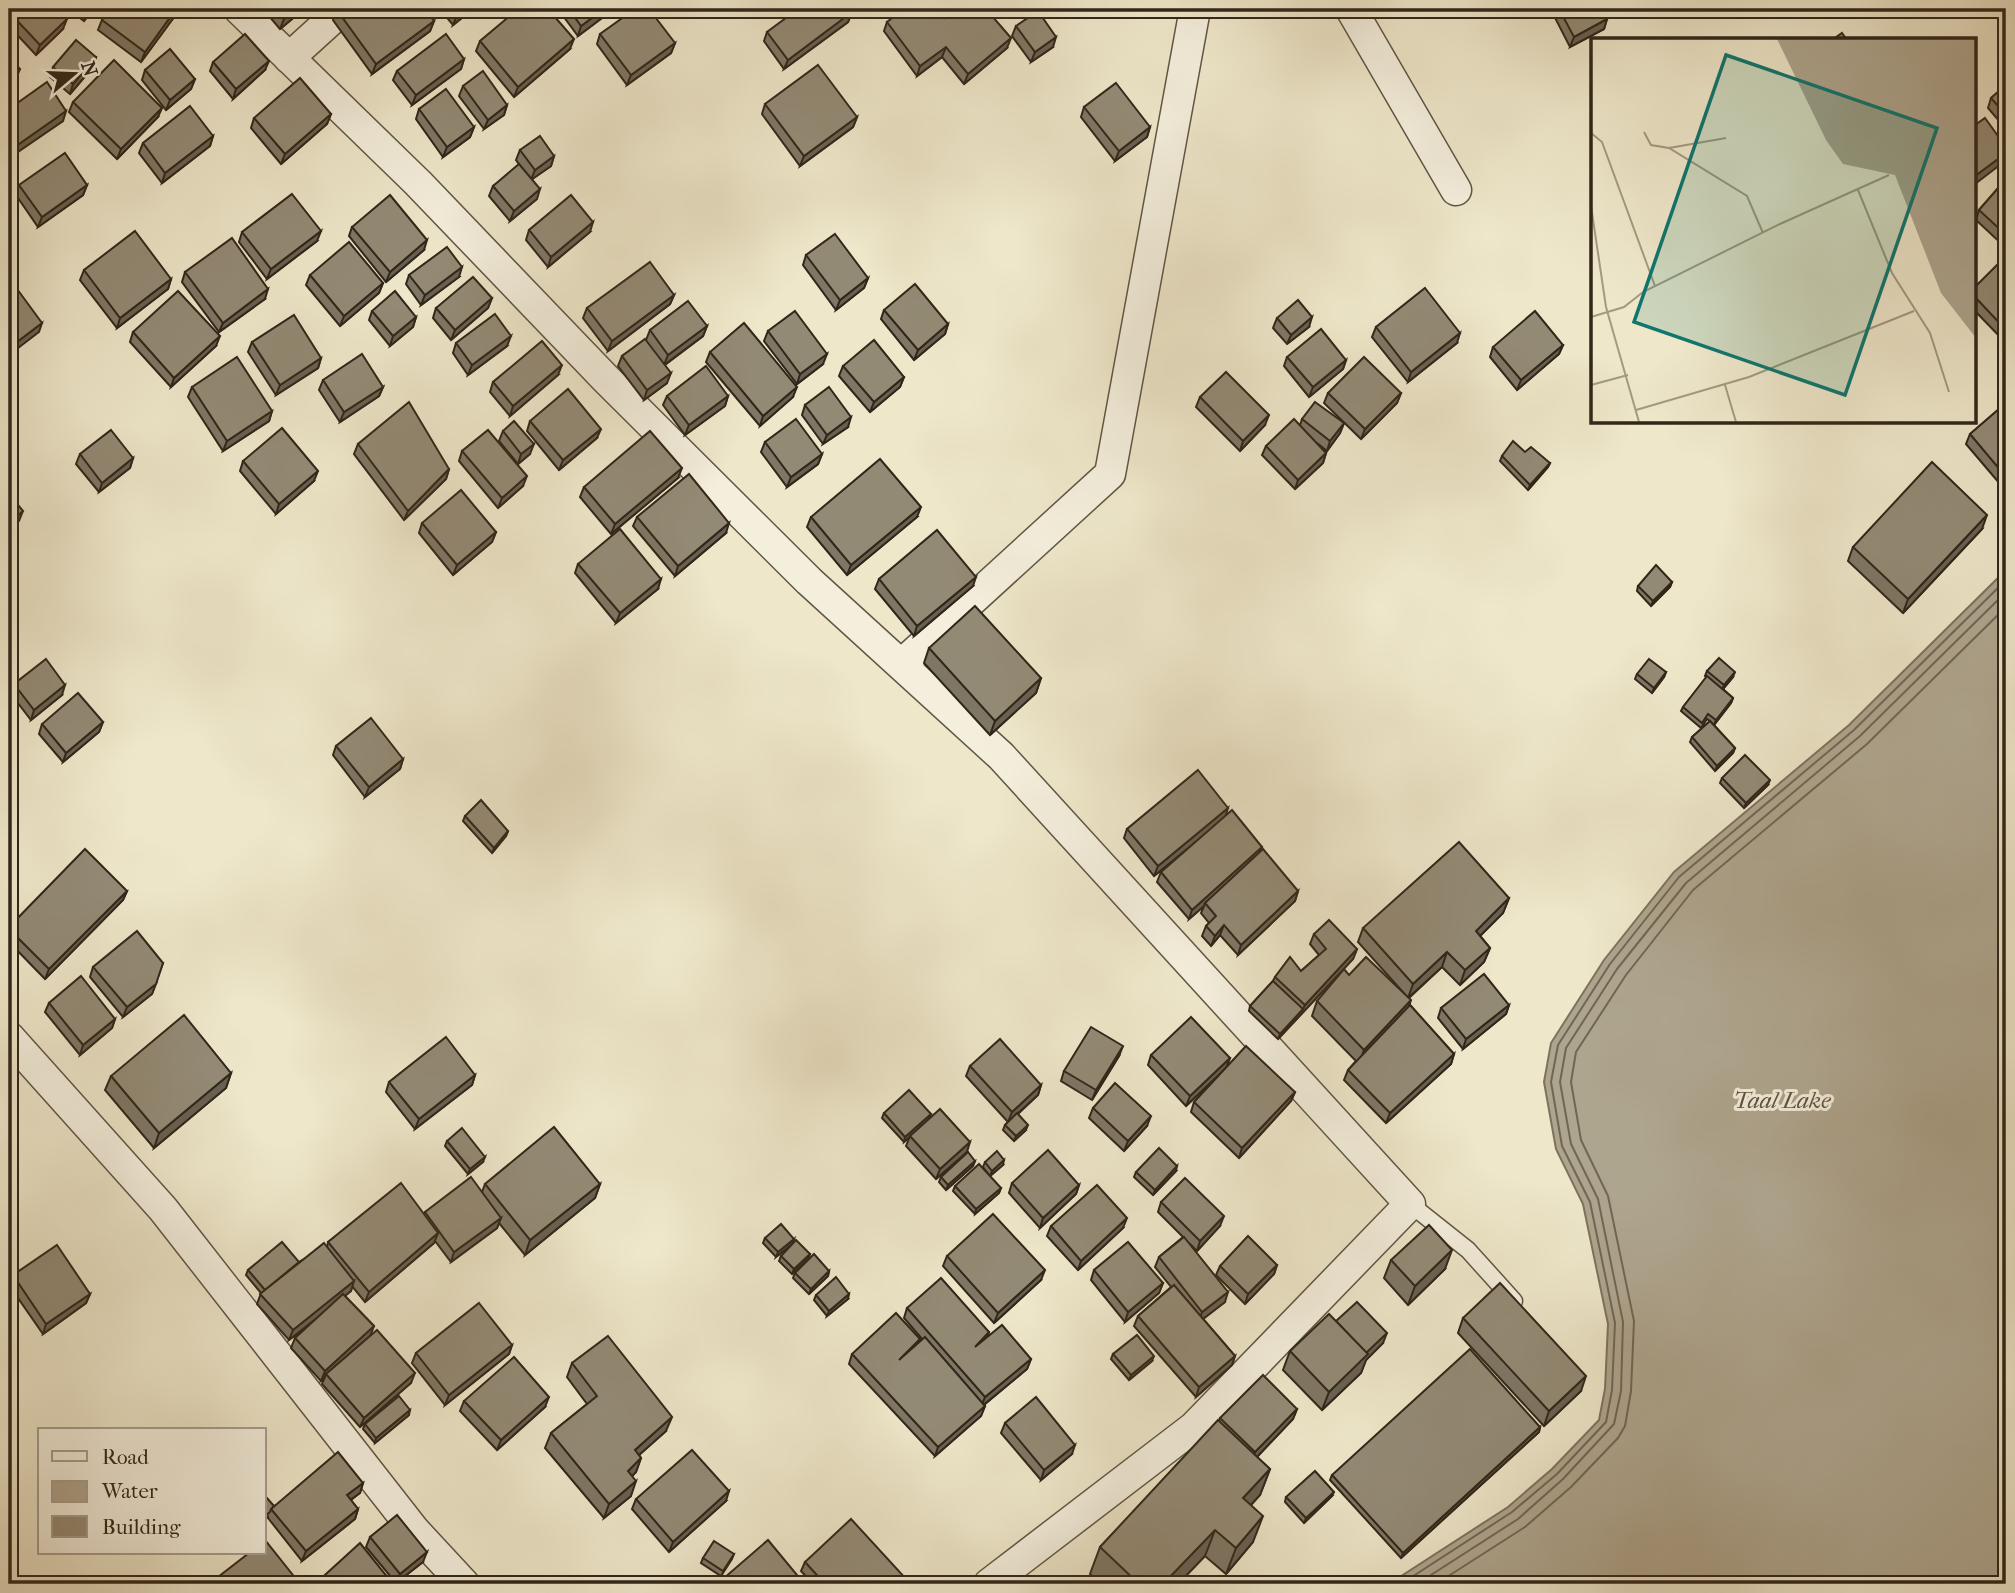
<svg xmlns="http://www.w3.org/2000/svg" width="2015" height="1593" font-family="'IM FELL French Canon',serif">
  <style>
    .water { fill: #aea58e; stroke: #7c725f; stroke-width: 2 }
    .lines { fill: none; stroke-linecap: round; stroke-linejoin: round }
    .shore { stroke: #706654; stroke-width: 2 }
    .service-casing { stroke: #605645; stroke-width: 19 }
    .minor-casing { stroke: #605645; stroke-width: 33 }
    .service { stroke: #f4efdd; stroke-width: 16 }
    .minor { stroke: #f4efdd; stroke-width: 30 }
    .wall { fill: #7e7765; stroke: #312619; stroke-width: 2 }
    .shaded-wall { fill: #676152; stroke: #312619; stroke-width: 2 }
    .building { fill: #938a75; stroke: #312619; stroke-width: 2 }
    .labels { text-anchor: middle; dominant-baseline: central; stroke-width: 6; stroke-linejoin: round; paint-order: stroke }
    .water-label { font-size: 23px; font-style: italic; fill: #5d5242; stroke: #f4efdd }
    .inset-road { fill: none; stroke: #a29a83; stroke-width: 2 }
    .view { fill: #0f766e; fill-opacity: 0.15; stroke: #0f766e; stroke-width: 3.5 }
    .inset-edge { fill: none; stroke: #312619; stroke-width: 3.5 }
  </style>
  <rect width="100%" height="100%" fill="#eee7ca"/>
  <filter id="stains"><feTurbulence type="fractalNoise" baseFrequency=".00286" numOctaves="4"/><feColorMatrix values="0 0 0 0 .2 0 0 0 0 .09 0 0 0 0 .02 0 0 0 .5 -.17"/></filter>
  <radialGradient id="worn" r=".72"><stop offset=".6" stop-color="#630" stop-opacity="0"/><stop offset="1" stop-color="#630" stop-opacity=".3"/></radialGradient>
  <polygon class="water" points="2006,570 2006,1584 1389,1584 1508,1507 1552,1469 1599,1420 1605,1389 1608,1324 1583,1204 1556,1149 1544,1082 1551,1043 1604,960 1674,872 1849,725"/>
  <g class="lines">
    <g class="shore">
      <polyline points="1401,1584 1512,1512 1557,1474 1606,1422 1612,1390 1615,1323 1590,1202 1562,1146 1551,1082 1558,1045 1610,964 1679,877 1854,730 2006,580"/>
      <polyline points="1417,1584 1518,1519 1563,1479 1614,1424 1621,1391 1623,1322 1598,1199 1571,1144 1560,1082 1566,1048 1617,969 1686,883 1860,736 2006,592"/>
      <polyline points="1436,1584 1525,1527 1571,1487 1618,1438 1625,1426 1631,1391 1634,1321 1608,1196 1581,1140 1571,1082 1576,1052 1626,975 1693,890 1867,744 2006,607"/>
    </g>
    <g class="service-casing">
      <polyline id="service" points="1410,1204 1468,1250 1514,1301"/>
    </g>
    <g class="minor-casing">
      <g id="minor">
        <polyline points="239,9 418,183 606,379 809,581 1001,756 1410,1204 1194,1427 989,1584"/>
        <polyline points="1351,9 1456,190"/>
        <polyline points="289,58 343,9"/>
        <polyline points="902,664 1110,474 1195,9"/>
        <polyline points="9,1037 163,1209 414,1530 464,1584"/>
      </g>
    </g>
    <use href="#service" class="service"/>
    <use href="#minor" class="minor"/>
  </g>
  <g class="wall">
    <polygon points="9,9 63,29 36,55 9,26"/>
    <polygon points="68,9 93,9 84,21"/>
    <polygon points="180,9 141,62 98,30 102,20"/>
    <polygon points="263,9 304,9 280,29"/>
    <polygon points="440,9 473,9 453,25"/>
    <polygon points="558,9 614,9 578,36"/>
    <polygon points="1552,9 1602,9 1607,19 1604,29 1570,47 1551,10"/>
    <polygon points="337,10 434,21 430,31 372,74 333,20"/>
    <polygon points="852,12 848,22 784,69 764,41 767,32"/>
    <polygon points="887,22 1007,48 964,84 942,57 917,76 884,31"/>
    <polygon points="1016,26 1053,47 1031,62 1012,36"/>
    <polygon points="600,34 675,43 671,53 627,85 597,44"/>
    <polygon points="480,41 570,49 514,97 476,51"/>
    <polygon points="96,57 93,67 70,94 50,77 53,67"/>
    <polygon points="464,59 461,69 412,105 393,80 397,71"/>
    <polygon points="213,62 265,70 233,99 210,71"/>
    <polygon points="145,70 195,79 191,89 166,110 142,80"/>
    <polygon points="2006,85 2006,129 1988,108 1991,98"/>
    <polygon points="463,86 507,105 504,115 484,129 459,96"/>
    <polygon points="73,102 158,117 117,159 69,112"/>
    <polygon points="765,104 857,117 853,127 800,166 762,114"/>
    <polygon points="1084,107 1150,127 1147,137 1115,161 1081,117"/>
    <polygon points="419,109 474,127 470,137 443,157 416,119"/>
    <polygon points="331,114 327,124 281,164 251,128 254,118"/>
    <polygon points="213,136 210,146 162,183 139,153 143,143"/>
    <polygon points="520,150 554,156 551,166 532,179 537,199 510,221 489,196 493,186 521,167 516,160"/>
    <polygon points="2006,179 2006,248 1976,220 1979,210"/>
    <polygon points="19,185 87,185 83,195 38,227 16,195"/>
    <polygon points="352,227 424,250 386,282 349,236"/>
    <polygon points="529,230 590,232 548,267 526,240"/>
    <polygon points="242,232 317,241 267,279 239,242"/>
    <polygon points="806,255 868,278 864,288 836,310 803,265"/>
    <polygon points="2006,262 2006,343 1975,311 1975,287"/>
    <polygon points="84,270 171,279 168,289 117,328 80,280"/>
    <polygon points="185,272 265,299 219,332 182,282"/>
    <polygon points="310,275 383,283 379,293 340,326 306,285"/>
    <polygon points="409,275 459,277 421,305 406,284"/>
    <polygon points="674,295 670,304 608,351 583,318 587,308"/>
    <polygon points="492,298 488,308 451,340 433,318 436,308"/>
    <polygon points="884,310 948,324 945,334 914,360 881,319"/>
    <polygon points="372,311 416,317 413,327 390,346 369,320"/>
    <polygon points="1277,318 1309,327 1287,344 1273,328"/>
    <polygon points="707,326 703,336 665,365 667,383 644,400 618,366 622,356 646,340 650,330"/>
    <polygon points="1376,327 1457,343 1408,382 1372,337"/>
    <polygon points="768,331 823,364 797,384 764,341"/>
    <polygon points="133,332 216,346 171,387 130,342"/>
    <polygon points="252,342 321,358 318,368 276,395 248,352"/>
    <polygon points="456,343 507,346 468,375 453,353"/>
    <polygon points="1563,345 1559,354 1517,390 1490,357 1493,347"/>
    <polygon points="710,352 793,397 760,426 706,362"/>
    <polygon points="1287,357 1346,360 1343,369 1309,397 1284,366"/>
    <polygon points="843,366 904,377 900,387 870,412 839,376"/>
    <polygon points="558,375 510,416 490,392 493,382"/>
    <polygon points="323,380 383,387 379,396 340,422 319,390"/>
    <polygon points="192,387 272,411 269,421 223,451 188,397"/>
    <polygon points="1328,393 1401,393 1397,403 1361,439 1324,403"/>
    <polygon points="667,396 728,396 725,406 685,435 663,405"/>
    <polygon points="1200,397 1265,425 1240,451 1196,407"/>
    <polygon points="2006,403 2006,491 1966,444 1970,434"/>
    <polygon points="805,405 848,427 823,444 802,415"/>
    <polygon points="1302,419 1344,423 1340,433 1327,451 1317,443 1326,453 1323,463 1295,489 1262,455 1266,446 1300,425"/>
    <polygon points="530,421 597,438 559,470 527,431"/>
    <polygon points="503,431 530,454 518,464 499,441"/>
    <polygon points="765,442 822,454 818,464 787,487 761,452"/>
    <polygon points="358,444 449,469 446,479 404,520 354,454"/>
    <polygon points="462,451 523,486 498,508 459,461"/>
    <polygon points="80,454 133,458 130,468 99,492 76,464"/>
    <polygon points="1502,456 1550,463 1548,467 1528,490 1500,461"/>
    <polygon points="243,461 314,481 276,514 240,471"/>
    <polygon points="678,478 611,534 580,497 584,487"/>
    <polygon points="637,517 726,533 675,576 633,526"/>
    <polygon points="811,517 917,517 847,575 807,527"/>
    <polygon points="422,523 496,532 492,542 453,575 419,533"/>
    <polygon points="1982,529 1903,613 1848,561 1853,547"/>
    <polygon points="578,564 658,589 616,623 575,573"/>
    <polygon points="879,579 973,586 914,636 875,589"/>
    <polygon points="1672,582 1670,587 1651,606 1637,591 1638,586"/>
    <polygon points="929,648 1041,678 1036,693 990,735 924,663"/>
    <polygon points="1707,671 1733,677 1723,689 1733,698 1731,703 1714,725 1712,723 1735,748 1733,753 1715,771 1690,742 1692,737 1710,721 1707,719 1701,728 1681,711 1683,707 1707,677 1705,676"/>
    <polygon points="1666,672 1664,677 1652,693 1635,679 1637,674"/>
    <polygon points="14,684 62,695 31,720 11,694"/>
    <polygon points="103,722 99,732 63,762 39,734 42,724"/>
    <polygon points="336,746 403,759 400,769 365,797 333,755"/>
    <polygon points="1722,778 1768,785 1744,808 1720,783"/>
    <polygon points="465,816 508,831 506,836 492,853 463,821"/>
    <polygon points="1225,816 1262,847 1260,851 1298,891 1295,901 1238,955 1220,935 1211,946 1202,936 1206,926 1209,923 1201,913 1204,906 1189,919 1157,882 1161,872 1197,841 1154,876 1124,838 1127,829"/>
    <polygon points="127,891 123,900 45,979 9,942 9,927"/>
    <polygon points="1509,898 1503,913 1480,936 1490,948 1484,962 1460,985 1442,967 1409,998 1410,1005 1454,1054 1451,1064 1386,1123 1344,1080 1348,1070 1356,1061 1312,1016 1317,1001 1349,975 1402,991 1358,942 1363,928"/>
    <polygon points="1314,934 1357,949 1353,959 1278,1039 1249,1011 1250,1006 1273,981 1275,977 1301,971 1319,955 1310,944"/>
    <polygon points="163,963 152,994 123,1017 90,977 93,967"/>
    <polygon points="49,1003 115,1019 112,1028 80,1055 45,1012"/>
    <polygon points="1509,1005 1506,1014 1463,1049 1438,1018 1441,1008"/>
    <polygon points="1151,1055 1230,1058 1226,1068 1295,1092 1291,1101 1239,1158 1191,1112 1194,1102 1225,1069 1186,1106 1148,1065"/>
    <polygon points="1119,1056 1092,1100 1061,1081 1064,1071"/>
    <polygon points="970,1066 1041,1085 1038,1095 1018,1114 1026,1130 1014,1141 1003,1130 1005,1125 1008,1122 966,1076"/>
    <polygon points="231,1073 226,1088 154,1148 105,1090 111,1076"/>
    <polygon points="475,1075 472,1085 415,1129 386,1092 389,1082"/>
    <polygon points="1093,1108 1147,1126 1124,1151 1089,1118"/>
    <polygon points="884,1113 931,1114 929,1119 904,1142 882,1118"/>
    <polygon points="910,1136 967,1152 936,1179 906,1146"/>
    <polygon points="447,1141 483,1162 468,1174 445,1146"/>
    <polygon points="975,1161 973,1166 946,1190 939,1182 941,1177"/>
    <polygon points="985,1162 1003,1165 990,1176 983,1167"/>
    <polygon points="1176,1171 1153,1195 1134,1177 1136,1172"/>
    <polygon points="1012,1183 1079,1185 1076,1194 1040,1228 1009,1193"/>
    <polygon points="485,1184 600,1184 595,1198 525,1255 499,1223 497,1228 451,1262 435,1241 434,1243 365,1302 352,1286 351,1291 345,1296 374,1326 370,1335 411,1383 360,1427 322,1384 324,1379 321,1381 291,1348 295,1338 314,1321 289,1340 257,1304 261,1293 246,1275 248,1270 299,1262 327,1247 328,1242 424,1214 425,1212 482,1192"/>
    <polygon points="955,1186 1001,1188 999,1193 975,1214 953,1191"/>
    <polygon points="1161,1202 1220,1226 1197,1251 1189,1243 1225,1302 1203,1319 1235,1356 1232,1365 1196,1397 1134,1326 1138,1316 1171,1287 1155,1267 1159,1257 1183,1237 1158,1212"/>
    <polygon points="1051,1226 1123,1228 1078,1270 1047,1236"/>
    <polygon points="765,1238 792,1244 776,1257 763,1243"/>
    <polygon points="810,1254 808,1259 792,1274 779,1261 781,1256"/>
    <polygon points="947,1256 1041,1280 994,1323 943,1266"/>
    <polygon points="1391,1260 1445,1269 1408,1305 1384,1278"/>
    <polygon points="1277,1265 1274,1274 1245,1304 1216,1275 1220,1266"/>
    <polygon points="1094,1270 1163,1283 1159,1293 1125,1322 1091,1280"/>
    <polygon points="829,1271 828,1276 809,1294 793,1278 795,1273"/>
    <polygon points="13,1275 90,1294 86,1303 43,1334 9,1285"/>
    <polygon points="816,1295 848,1299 827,1316 814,1300"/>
    <polygon points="907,1308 989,1332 988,1336 1031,1359 1027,1369 984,1405 985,1406 981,1416 935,1456 849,1364 852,1354 920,1339 918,1343 923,1340 904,1318"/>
    <polygon points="1463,1318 1581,1391 1544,1426 1458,1333"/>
    <polygon points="1336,1321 1383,1343 1366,1360 1361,1373 1322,1410 1283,1370 1290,1351"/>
    <polygon points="512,1345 509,1354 445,1405 412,1363 416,1353"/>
    <polygon points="1113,1354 1152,1361 1129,1380 1111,1359"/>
    <polygon points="572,1363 666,1431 639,1455 641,1458 636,1472 632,1476 631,1496 604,1518 545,1448 551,1433 587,1404 567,1377"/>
    <polygon points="464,1401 545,1407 497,1450 460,1411"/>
    <polygon points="1297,1409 1293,1419 1257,1457 1270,1469 1260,1495 1251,1505 1253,1542 1226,1574 1205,1556 1178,1584 1101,1584 1090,1574 1100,1547 1219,1421 1220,1418"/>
    <polygon points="409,1415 375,1443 363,1429 365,1424"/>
    <polygon points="1005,1423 1072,1454 1041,1480 1001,1433"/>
    <polygon points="1540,1427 1539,1432 1401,1558 1330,1480 1332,1475"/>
    <polygon points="363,1483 360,1493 351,1500 358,1509 355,1519 302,1561 268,1518 268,1517 264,1520 264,1499 274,1506"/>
    <polygon points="1332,1496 1304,1523 1285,1502 1286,1497"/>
    <polygon points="636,1499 726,1501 669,1552 632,1509"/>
    <polygon points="370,1537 423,1562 396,1583 366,1547"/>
    <polygon points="734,1554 732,1559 721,1576 701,1563 703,1558"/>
    <polygon points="805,1562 908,1581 906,1584 813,1584 801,1571"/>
    <polygon points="724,1578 802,1581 801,1584 721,1584"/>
  </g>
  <g class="shaded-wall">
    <polygon points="90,9 93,9 84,21 88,11"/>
    <polygon points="176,9 180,9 141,62 145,52"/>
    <polygon points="296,9 304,9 280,29 284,19"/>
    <polygon points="465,9 473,9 453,25 457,15"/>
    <polygon points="604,9 614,9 578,36 581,26"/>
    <polygon points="852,12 848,22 784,69 788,60"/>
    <polygon points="67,19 63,29 36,55 40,45"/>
    <polygon points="1607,19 1604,29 1570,47 1574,37"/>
    <polygon points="434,21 430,31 372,74 376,64"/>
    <polygon points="1056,37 1053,47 1031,62 1035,52"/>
    <polygon points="1011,38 1007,48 964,84 968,74"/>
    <polygon points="574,39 570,49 514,97 518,87"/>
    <polygon points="675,43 671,53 627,85 631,75"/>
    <polygon points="946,47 942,57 917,76 920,66"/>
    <polygon points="96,57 93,67 70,94 73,84"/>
    <polygon points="464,59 461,69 412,105 416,95"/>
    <polygon points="269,61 265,70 233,99 236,89"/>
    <polygon points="20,69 16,79 9,86 9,80"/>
    <polygon points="195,79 191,89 166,110 170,100"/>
    <polygon points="507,105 504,115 484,129 488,120"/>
    <polygon points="162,108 158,117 117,159 121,149"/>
    <polygon points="66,111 63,121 9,158 9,151"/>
    <polygon points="331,114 327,124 281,164 285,154"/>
    <polygon points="857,117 853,127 800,166 804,156"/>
    <polygon points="474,127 470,137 443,157 447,147"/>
    <polygon points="1150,127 1147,137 1115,161 1119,151"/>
    <polygon points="213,136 210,146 162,183 165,173"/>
    <polygon points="2006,153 2005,161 1975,184 1975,176"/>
    <polygon points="554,156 551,166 531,180 535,170"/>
    <polygon points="87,185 83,195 38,227 42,217"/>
    <polygon points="540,189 537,199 510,221 514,211"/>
    <polygon points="593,222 590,232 548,267 551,257"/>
    <polygon points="321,231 317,241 267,279 271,269"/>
    <polygon points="427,240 424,250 386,282 390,272"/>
    <polygon points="462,267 459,277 421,305 425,295"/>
    <polygon points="868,278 864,288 836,310 840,300"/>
    <polygon points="171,279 168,289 117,328 120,318"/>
    <polygon points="383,283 379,293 340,326 344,316"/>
    <polygon points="268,289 265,299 219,332 223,323"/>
    <polygon points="674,295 670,304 608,351 612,341"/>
    <polygon points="492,298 488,308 451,340 455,330"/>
    <polygon points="416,317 413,327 390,346 393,336"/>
    <polygon points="1312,317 1309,327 1287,344 1291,335"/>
    <polygon points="42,323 39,332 9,355 9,348"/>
    <polygon points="948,324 945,334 914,360 918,350"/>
    <polygon points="707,326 703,336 664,365 668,355"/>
    <polygon points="1460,333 1457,343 1408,382 1411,372"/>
    <polygon points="220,336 216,346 171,387 174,378"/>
    <polygon points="511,336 507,346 468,375 472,365"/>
    <polygon points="1563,345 1559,354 1517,390 1521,380"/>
    <polygon points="827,354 823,364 797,384 800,374"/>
    <polygon points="321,358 318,368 276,395 280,385"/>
    <polygon points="1346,360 1343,369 1309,397 1313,387"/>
    <polygon points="562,365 558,375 510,416 513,406"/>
    <polygon points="671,373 667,383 644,400 647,390"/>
    <polygon points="904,377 900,387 870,412 874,402"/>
    <polygon points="383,387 379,396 340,422 344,412"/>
    <polygon points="797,387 793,397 760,426 763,416"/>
    <polygon points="1401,393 1397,403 1361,439 1365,429"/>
    <polygon points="728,396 725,406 685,435 689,425"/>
    <polygon points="272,411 269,421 223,451 227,441"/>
    <polygon points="1269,415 1265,425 1240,451 1243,441"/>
    <polygon points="851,417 848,427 823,444 827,435"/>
    <polygon points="1344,423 1340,433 1327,451 1330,441"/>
    <polygon points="601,429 597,438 559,470 563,460"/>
    <polygon points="534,444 530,454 518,464 521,454"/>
    <polygon points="1326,453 1323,463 1295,489 1298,480"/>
    <polygon points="822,454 818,464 787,487 791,477"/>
    <polygon points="133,458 130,468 99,492 102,483"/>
    <polygon points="1550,463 1548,467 1528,490 1530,485"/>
    <polygon points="682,468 678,478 611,534 615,524"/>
    <polygon points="449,469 446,479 404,520 408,511"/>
    <polygon points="318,471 314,481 276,514 279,504"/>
    <polygon points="527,476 523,486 498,508 502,498"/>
    <polygon points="921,507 917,517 847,575 851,565"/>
    <polygon points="23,511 19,521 9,530 9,523"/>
    <polygon points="1987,515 1982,529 1903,613 1908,599"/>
    <polygon points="729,523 726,533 675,576 678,566"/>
    <polygon points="496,532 492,542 453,575 457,565"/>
    <polygon points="976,577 973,586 914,636 917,626"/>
    <polygon points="661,579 658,589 616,623 620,613"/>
    <polygon points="1672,582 1670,587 1651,606 1653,601"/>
    <polygon points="1666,672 1664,677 1652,693 1654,688"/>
    <polygon points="1735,672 1733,677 1722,690 1724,685"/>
    <polygon points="1041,678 1036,693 990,735 995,721"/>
    <polygon points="65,685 62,695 31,720 34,710"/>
    <polygon points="1733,698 1731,703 1714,725 1716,720"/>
    <polygon points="103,722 99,732 63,762 66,753"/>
    <polygon points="1735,748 1733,753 1715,771 1717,766"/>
    <polygon points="403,759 400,769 365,797 369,787"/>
    <polygon points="1770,780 1768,785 1744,808 1746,803"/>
    <polygon points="1228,808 1225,818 1154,876 1158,866"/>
    <polygon points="508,831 506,836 492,853 494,848"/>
    <polygon points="1262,847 1258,857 1205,903 1204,906 1189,919 1192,910"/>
    <polygon points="127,891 123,900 45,979 49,969"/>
    <polygon points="1298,891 1295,901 1238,955 1241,945"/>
    <polygon points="1509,898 1503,913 1471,945 1476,931"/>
    <polygon points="1224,925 1220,935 1211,946 1215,936"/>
    <polygon points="1490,948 1484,962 1460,985 1465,970"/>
    <polygon points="1357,949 1353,959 1278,1039 1280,1034 1303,1009 1305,1005"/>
    <polygon points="1447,952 1442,967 1408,998 1413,984"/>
    <polygon points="156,984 152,994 123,1017 127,1007"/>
    <polygon points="1411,1000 1406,1015 1359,1064 1364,1050"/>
    <polygon points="1509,1005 1506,1014 1463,1049 1466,1039"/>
    <polygon points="115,1019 112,1028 80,1055 83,1045"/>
    <polygon points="1123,1046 1119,1056 1092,1100 1096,1090"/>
    <polygon points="1454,1054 1451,1064 1386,1123 1390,1113"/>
    <polygon points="1230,1058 1226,1068 1186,1106 1190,1096"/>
    <polygon points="231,1073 226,1088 154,1148 159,1133"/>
    <polygon points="475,1075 472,1085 415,1129 419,1119"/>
    <polygon points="1041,1085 1038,1095 1008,1122 1012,1112"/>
    <polygon points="1295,1092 1291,1101 1239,1158 1242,1148"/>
    <polygon points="931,1114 929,1119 904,1142 905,1137"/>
    <polygon points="1151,1116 1147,1126 1124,1151 1128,1141"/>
    <polygon points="1028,1125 1026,1130 1014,1141 1016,1136"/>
    <polygon points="970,1142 967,1152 936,1179 940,1169"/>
    <polygon points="485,1157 483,1162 468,1174 470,1169"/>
    <polygon points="1004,1160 1003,1165 990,1176 992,1171"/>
    <polygon points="975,1161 973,1166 946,1190 948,1185"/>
    <polygon points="1177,1166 1176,1171 1153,1195 1155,1190"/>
    <polygon points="600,1184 595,1198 525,1255 530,1240"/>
    <polygon points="1079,1185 1076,1194 1040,1228 1043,1218"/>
    <polygon points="1001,1188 999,1193 975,1214 976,1209"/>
    <polygon points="1224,1216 1220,1226 1197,1251 1200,1241"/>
    <polygon points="501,1218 497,1228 451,1262 454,1252"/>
    <polygon points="1127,1218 1123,1228 1078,1270 1081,1261"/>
    <polygon points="438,1233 434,1243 365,1302 369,1292"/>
    <polygon points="794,1239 792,1244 776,1257 778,1252"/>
    <polygon points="1452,1250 1445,1269 1408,1305 1415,1286"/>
    <polygon points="810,1254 808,1259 792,1274 794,1269"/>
    <polygon points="1277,1265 1274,1274 1245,1304 1248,1294"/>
    <polygon points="1045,1270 1041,1280 994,1323 998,1313"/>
    <polygon points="829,1271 828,1276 809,1294 811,1289"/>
    <polygon points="354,1281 351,1291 289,1340 293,1330"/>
    <polygon points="1163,1283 1159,1293 1125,1322 1128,1312"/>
    <polygon points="1228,1292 1225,1302 1199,1322 1202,1312"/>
    <polygon points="90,1294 86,1303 43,1334 46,1324"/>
    <polygon points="849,1294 848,1299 827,1316 829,1311"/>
    <polygon points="374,1326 370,1336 326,1374 324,1379 321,1381 325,1371"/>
    <polygon points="1387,1333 1383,1343 1366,1360 1361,1373 1322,1410 1329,1392 1360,1358"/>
    <polygon points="512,1345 509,1354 445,1405 449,1395"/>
    <polygon points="1154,1356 1152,1361 1129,1380 1131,1375"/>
    <polygon points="1235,1356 1232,1365 1196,1397 1199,1387"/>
    <polygon points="1031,1359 1027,1369 981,1407 985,1397"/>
    <polygon points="415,1373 411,1383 360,1427 364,1418"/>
    <polygon points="1586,1376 1581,1391 1544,1426 1549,1411"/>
    <polygon points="549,1397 545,1407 497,1450 501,1440"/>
    <polygon points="985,1406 981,1416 935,1456 938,1447"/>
    <polygon points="1297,1409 1293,1419 1252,1462 1255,1452"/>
    <polygon points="410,1410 409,1415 375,1443 376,1438"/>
    <polygon points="672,1417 666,1431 629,1464 635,1450"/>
    <polygon points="1540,1427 1539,1432 1401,1558 1403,1553"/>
    <polygon points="1075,1445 1072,1454 1041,1480 1044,1470"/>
    <polygon points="641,1458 636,1472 623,1486 628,1471"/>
    <polygon points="1270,1469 1260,1495 1233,1524 1243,1498"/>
    <polygon points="636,1481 631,1496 604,1518 609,1504"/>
    <polygon points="363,1483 360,1493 343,1505 347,1495"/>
    <polygon points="729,1491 726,1501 669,1552 673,1542"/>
    <polygon points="1334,1492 1332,1496 1304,1523 1306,1518"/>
    <polygon points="358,1509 355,1519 302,1561 306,1551"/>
    <polygon points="1263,1516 1253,1542 1226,1574 1236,1548"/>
    <polygon points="1215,1530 1205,1556 1178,1584 1163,1584"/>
    <polygon points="427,1552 423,1562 396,1583 400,1574"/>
  </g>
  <g class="building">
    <polygon points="9,9 57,9 67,19 40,45 9,12"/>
    <polygon points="110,9 176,9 145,52 102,20"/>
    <polygon points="275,9 296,9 284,19"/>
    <polygon points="339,9 425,9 434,21 376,64 337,10"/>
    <polygon points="452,9 465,9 457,15"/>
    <polygon points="518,9 548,9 574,39 518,87 480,41"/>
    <polygon points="569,9 604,9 581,26"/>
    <polygon points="635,9 649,9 675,43 631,75 600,34"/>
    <polygon points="798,9 849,9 852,12 788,60 767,32"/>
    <polygon points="904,9 938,9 945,18 956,9 986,9 1011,38 968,74 946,47 920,66 887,22"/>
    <polygon points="1559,9 1602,9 1607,19 1574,37"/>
    <polygon points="1038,11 1056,37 1035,52 1016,26"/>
    <polygon points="1842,33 1847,40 1832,40"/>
    <polygon points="245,34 269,61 236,89 213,62"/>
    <polygon points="446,34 464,59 416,95 397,71"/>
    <polygon points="76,40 96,57 73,84 53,67"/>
    <polygon points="170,49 195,79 170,100 145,70"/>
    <polygon points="9,57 20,69 9,80"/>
    <polygon points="114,60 162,108 121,149 73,102"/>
    <polygon points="818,65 857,117 804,156 765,104"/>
    <polygon points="483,71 507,105 488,120 463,86"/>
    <polygon points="300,78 331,114 285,154 254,118"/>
    <polygon points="47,82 66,111 9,151 9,109"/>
    <polygon points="1116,83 1150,127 1119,151 1084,107"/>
    <polygon points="2006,85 2006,115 1991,98"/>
    <polygon points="446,89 474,127 447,147 419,109"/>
    <polygon points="190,106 213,136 165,173 143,143"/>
    <polygon points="1985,118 2006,147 2006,153 1975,176 1975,125"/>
    <polygon points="540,136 554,156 535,170 520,150"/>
    <polygon points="65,153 87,185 42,217 19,185"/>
    <polygon points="519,164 540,189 514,211 493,186"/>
    <polygon points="2006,179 2006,235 1979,210"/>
    <polygon points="292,194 321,231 271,269 242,232"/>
    <polygon points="9,195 13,201 9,203"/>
    <polygon points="390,195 427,240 390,272 352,227"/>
    <polygon points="571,195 593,222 551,257 529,230"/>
    <polygon points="135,231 171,279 120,318 84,270"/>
    <polygon points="835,234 868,278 840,300 806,255"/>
    <polygon points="232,238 268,289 223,323 185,272"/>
    <polygon points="349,242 383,283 344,316 310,275"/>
    <polygon points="447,247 462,267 425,295 409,275"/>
    <polygon points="2003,259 2006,262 2006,330 1975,297 1975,287"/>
    <polygon points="650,262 674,295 612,341 587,308"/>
    <polygon points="473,277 492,298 455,330 436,308"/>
    <polygon points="9,278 42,323 9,348"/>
    <polygon points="915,284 948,324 918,350 884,310"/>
    <polygon points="1425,288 1460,333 1411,372 1376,327"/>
    <polygon points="178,291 220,336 174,378 133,332"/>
    <polygon points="395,291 416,317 393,336 372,311"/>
    <polygon points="1298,300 1312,317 1291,335 1277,318"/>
    <polygon points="688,301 707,326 668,355 650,330"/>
    <polygon points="795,311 827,354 800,374 768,331"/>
    <polygon points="1535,311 1563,345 1521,380 1493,347"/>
    <polygon points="495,314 511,336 472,365 456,343"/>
    <polygon points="294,315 321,358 280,385 252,342"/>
    <polygon points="744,323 797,387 763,416 710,352"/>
    <polygon points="1321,329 1346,360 1313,387 1287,357"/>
    <polygon points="645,339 671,373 647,390 622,356"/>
    <polygon points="874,340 904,377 874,402 843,366"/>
    <polygon points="542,341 562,365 513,406 493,382"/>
    <polygon points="362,354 383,387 344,412 323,380"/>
    <polygon points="237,357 272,411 227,441 192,387"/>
    <polygon points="1364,357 1401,393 1365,429 1328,393"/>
    <polygon points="706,366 728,396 689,425 667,396"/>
    <polygon points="1226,372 1269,415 1243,441 1200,397"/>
    <polygon points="829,387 851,417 827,435 805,405"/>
    <polygon points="568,389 601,429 563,460 530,421"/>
    <polygon points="409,402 449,469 408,511 358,444"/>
    <polygon points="1315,402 1344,423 1330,441 1302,419"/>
    <polygon points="2006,403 2006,477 1970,434"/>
    <polygon points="796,419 822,454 791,477 765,442"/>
    <polygon points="1294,419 1326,453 1298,480 1266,446"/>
    <polygon points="514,421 534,444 521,454 503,431"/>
    <polygon points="282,428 318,471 279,504 243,461"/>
    <polygon points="111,430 133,458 102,483 80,454"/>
    <polygon points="488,430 527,476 502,498 462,451"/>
    <polygon points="650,431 682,468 615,524 584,487"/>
    <polygon points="1513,441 1525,452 1531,447 1550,463 1530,485 1502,456"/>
    <polygon points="880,459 921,507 851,565 811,517"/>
    <polygon points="1932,462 1987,515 1908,599 1853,547"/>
    <polygon points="689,474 729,523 678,566 637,517"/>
    <polygon points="461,490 496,532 457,565 422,523"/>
    <polygon points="9,494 23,511 9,523"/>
    <polygon points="620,529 661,579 620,613 578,564"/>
    <polygon points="937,530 976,577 917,626 879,579"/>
    <polygon points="1656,565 1672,582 1653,601 1638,586"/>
    <polygon points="975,606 1041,678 995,721 929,648"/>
    <polygon points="1719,658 1735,672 1724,685 1707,671"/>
    <polygon points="46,659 65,685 34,710 14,684"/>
    <polygon points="1649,659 1666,672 1654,688 1637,674"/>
    <polygon points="1707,676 1733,698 1716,720 1708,714 1702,723 1683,707"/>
    <polygon points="78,693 103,722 66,753 42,724"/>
    <polygon points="371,718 403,759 369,787 336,746"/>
    <polygon points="1710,721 1735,748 1717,766 1692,737"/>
    <polygon points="1745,755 1770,780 1746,803 1722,778"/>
    <polygon points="1198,770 1228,808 1158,866 1127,829"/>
    <polygon points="481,800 508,831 494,848 465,816"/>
    <polygon points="1232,810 1262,847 1192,910 1161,872"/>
    <polygon points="1459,842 1509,898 1476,931 1490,948 1465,970 1447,952 1413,984 1363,928"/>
    <polygon points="85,849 127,891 49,969 9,929 9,927"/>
    <polygon points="1263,849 1298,891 1241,945 1224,925 1215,936 1206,926 1216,916 1205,903"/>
    <polygon points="1329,920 1357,949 1305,1005 1275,977 1290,957 1301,971 1326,949 1314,934"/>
    <polygon points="137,931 163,963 156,984 127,1007 93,967"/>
    <polygon points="1366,957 1411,1000 1364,1050 1317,1001 1344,969 1349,975"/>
    <polygon points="1484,974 1509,1005 1466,1039 1441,1008"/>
    <polygon points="81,976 115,1019 83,1045 49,1003"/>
    <polygon points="1273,981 1303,1009 1280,1034 1250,1006"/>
    <polygon points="1410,1005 1454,1054 1390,1113 1348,1070"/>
    <polygon points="184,1015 231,1073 159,1133 111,1076"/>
    <polygon points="1191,1017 1230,1058 1190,1096 1151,1055"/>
    <polygon points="1091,1027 1123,1046 1096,1090 1064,1071"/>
    <polygon points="446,1037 475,1075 419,1119 389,1082"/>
    <polygon points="1000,1039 1041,1085 1012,1112 970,1066"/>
    <polygon points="1246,1046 1295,1092 1242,1148 1194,1102"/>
    <polygon points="1115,1083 1151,1116 1128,1141 1093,1108"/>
    <polygon points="909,1090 931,1114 905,1137 884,1113"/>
    <polygon points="940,1109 970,1142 940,1169 910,1136"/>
    <polygon points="1017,1113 1028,1125 1016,1136 1005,1125"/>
    <polygon points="554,1127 600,1184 530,1240 485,1184"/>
    <polygon points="462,1128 485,1157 470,1169 447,1141"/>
    <polygon points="1159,1148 1177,1166 1155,1190 1136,1172"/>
    <polygon points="1048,1150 1079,1185 1043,1218 1012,1183"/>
    <polygon points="997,1151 1004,1160 992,1171 985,1162"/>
    <polygon points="968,1152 975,1161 948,1185 941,1177"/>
    <polygon points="979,1164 1001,1188 976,1209 955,1186"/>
    <polygon points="471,1177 501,1218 454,1252 425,1212"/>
    <polygon points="1185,1178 1224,1216 1200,1241 1161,1202"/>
    <polygon points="401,1183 438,1233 369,1292 328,1242"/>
    <polygon points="1097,1185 1127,1218 1081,1261 1051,1226"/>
    <polygon points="993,1214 1045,1270 998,1313 947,1256"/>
    <polygon points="781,1224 794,1239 778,1252 765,1238"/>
    <polygon points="1429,1225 1452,1250 1415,1286 1391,1260"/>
    <polygon points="1248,1236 1277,1265 1248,1294 1220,1266"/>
    <polygon points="1184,1237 1228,1292 1202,1312 1159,1257"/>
    <polygon points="796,1240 810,1254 794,1269 781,1256"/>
    <polygon points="282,1242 299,1262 265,1290 248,1270"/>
    <polygon points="1128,1242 1163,1283 1128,1312 1094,1270"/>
    <polygon points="324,1243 354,1281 293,1330 260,1294"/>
    <polygon points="57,1245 90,1294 46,1324 13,1275"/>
    <polygon points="814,1254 829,1271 811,1289 795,1273"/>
    <polygon points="836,1277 849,1294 829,1311 816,1295"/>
    <polygon points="941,1278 989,1332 975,1347 1002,1325 1031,1359 985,1397 907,1308"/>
    <polygon points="1500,1283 1586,1376 1549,1411 1463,1318"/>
    <polygon points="1174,1285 1235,1356 1199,1387 1138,1316"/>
    <polygon points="343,1294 374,1326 325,1371 295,1338"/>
    <polygon points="1357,1302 1387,1333 1366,1353 1336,1321"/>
    <polygon points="479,1303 512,1345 449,1395 416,1353"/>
    <polygon points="896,1313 920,1339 899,1360 925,1337 985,1406 938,1447 852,1354"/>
    <polygon points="1329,1314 1368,1354 1329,1392 1290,1351"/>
    <polygon points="377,1330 415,1373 364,1418 326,1374"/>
    <polygon points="1137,1335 1154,1356 1131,1375 1113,1354"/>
    <polygon points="608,1336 672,1417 635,1450 641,1458 628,1471 636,1481 609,1504 551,1433 597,1396 572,1363"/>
    <polygon points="1470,1349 1540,1427 1403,1553 1332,1475"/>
    <polygon points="514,1357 549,1397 501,1440 464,1401"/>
    <polygon points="1263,1375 1297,1409 1255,1452 1220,1418"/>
    <polygon points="399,1396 410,1410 376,1438 365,1424"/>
    <polygon points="1036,1397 1075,1445 1044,1470 1005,1423"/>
    <polygon points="1218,1420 1270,1469 1243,1498 1263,1516 1236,1548 1215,1530 1163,1584 1139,1584 1100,1547"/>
    <polygon points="692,1450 729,1491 673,1542 636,1499"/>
    <polygon points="338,1452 363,1483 347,1495 358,1509 306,1551 271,1509"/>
    <polygon points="1315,1471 1334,1492 1306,1518 1286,1497"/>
    <polygon points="266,1497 274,1506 271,1509 270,1512 264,1517 264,1499"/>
    <polygon points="397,1515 427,1552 400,1574 370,1537"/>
    <polygon points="851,1519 908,1581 904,1584 825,1584 805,1562"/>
    <polygon points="264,1540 265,1540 300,1584 209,1584 249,1553 264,1553"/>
    <polygon points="768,1540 802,1581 798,1584 729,1584 724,1578"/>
    <polygon points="714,1541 734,1554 723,1571 703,1558"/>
    <polygon points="360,1543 393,1584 315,1584"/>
    <polygon points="686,1580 690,1584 681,1584"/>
  </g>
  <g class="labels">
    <g class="water-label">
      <text x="1782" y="1100">Taal Lake</text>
    </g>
  </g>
  <g transform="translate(1591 38)">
    <rect width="385" height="385" fill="#eee7ca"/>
    <path d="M 186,1 L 385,1 L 385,300 L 350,255 L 304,137 L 252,126 L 235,102 Z" fill="#aea58e"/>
    <path class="inset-road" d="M 53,94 L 60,107 L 78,110 L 156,158 L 172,195M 0,95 L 11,104 L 64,248M 78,110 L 135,100M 267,152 L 301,235 L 339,295 L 358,354M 0,168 L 15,269 L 48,384M 0,279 L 33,269 L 52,254 L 189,186 L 298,137M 0,347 L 37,337M 134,347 L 145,384M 45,372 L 158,339 L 323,273"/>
    <path class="view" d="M 135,17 L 346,90 L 254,357 L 43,284 Z"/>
    <rect width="385" height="385" class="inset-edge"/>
  </g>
  <rect width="2015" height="1593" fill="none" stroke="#eee7ca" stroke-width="35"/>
  <rect x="10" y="10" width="1994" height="1572" fill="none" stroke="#312619" stroke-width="3.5"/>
  <rect x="18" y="18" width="1980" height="1558" fill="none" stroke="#312619" stroke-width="2"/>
  <rect x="38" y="1428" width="228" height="126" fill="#f4efdd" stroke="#a69f8f" stroke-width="2"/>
  <rect x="52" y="1451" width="35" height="10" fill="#f4efdd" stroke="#a69f8f" stroke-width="2"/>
  <text x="102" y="1464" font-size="21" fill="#312619">Road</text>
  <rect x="52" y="1481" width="35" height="21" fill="#aea58e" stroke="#a69f8f" stroke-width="2"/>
  <text x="102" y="1498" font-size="21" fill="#312619">Water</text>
  <rect x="52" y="1516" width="35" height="21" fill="#938a75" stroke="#a69f8f" stroke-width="2"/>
  <text x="102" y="1534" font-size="21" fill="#312619">Building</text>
  <g transform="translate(74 74) rotate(71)" stroke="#f4efdd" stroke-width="5" paint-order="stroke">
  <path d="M0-5L12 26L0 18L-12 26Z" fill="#312619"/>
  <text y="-10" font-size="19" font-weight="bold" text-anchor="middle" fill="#312619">N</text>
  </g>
  <rect width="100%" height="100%" filter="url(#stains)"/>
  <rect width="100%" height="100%" fill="url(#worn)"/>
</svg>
